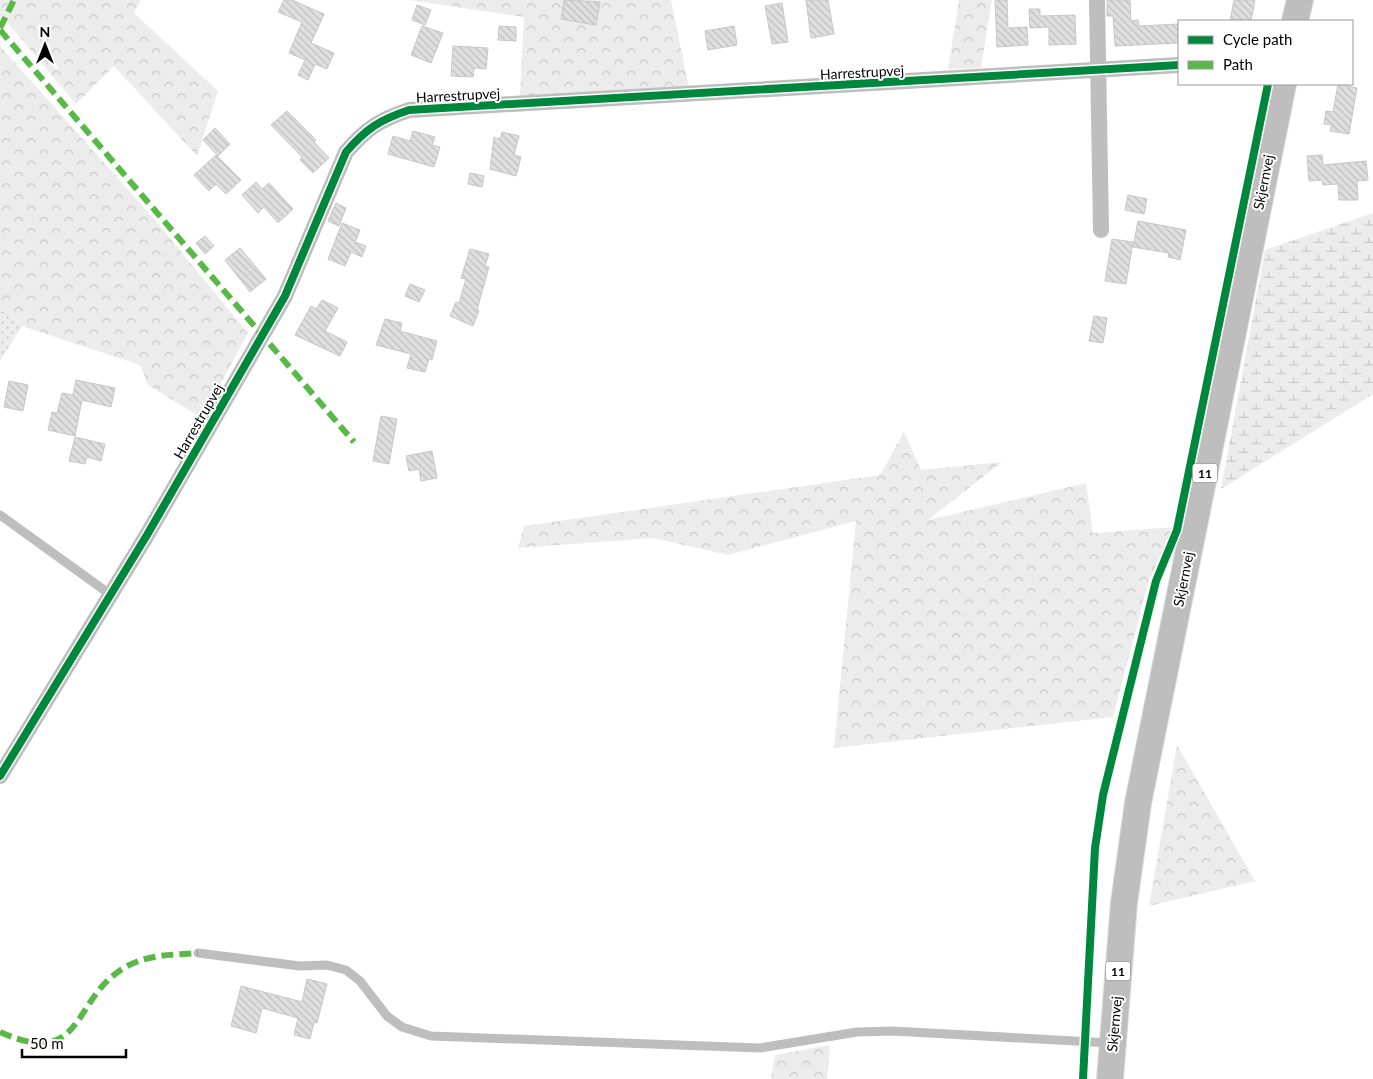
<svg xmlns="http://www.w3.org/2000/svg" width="1373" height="1079" font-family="Lato,sans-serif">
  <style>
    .grass { fill: url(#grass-dots) }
    .forest { fill: url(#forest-crowns) }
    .wetland { fill: url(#wetland-marsh) }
    .building { fill: url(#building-back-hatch); stroke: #c7c7c7 }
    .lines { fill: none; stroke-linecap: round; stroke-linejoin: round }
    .primary-casing { stroke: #dbdbdb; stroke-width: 28 }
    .service { stroke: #bebebe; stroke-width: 9 }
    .minor { stroke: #bebebe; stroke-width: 16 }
    .primary { stroke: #bebebe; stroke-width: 26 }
    .quiet { stroke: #58b947; stroke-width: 6; stroke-dasharray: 12 6; stroke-linecap: butt }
    .cycleway-casing { stroke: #fff; stroke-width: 11 }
    .cycleway { stroke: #00873e; stroke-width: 8 }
    .labels { text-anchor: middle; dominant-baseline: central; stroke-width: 4; stroke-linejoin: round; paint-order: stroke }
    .shield { fill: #fff; stroke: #4c4c4c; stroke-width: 1 }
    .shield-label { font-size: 12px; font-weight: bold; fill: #000 }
    .street-label { font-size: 14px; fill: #000; stroke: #fff }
  </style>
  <defs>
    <pattern id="grass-dots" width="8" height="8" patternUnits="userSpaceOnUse" patternTransform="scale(1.25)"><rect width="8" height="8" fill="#ececec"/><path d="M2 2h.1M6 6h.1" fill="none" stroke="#c9c9c9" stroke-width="1.8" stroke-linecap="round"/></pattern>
    <pattern id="forest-crowns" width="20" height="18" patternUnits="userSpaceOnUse" patternTransform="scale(1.25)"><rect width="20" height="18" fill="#ececec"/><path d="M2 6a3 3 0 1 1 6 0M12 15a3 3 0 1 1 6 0" fill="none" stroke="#c9c9c9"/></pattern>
    <pattern id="wetland-marsh" width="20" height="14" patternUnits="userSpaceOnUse" patternTransform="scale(1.25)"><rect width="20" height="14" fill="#ececec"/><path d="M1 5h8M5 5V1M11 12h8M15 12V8" fill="none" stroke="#c9c9c9"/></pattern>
    <pattern id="building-back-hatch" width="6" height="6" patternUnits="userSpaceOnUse" patternTransform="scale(1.25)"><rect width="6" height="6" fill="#dfdfdf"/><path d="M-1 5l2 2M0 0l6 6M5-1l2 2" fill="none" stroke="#bebebe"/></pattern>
  </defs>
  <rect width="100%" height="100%" fill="#fff"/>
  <polygon class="grass" points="0,303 22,326 0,361"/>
  <g class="forest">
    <polygon points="0,0 141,0 134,13 218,91 197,156 114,66 76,104 2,16 0,18"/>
    <polygon points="409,0 671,0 689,88 520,96 524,17"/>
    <polygon points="959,0 992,0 981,68 948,69"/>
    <polygon points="0,46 155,220 248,333 202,418 148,385 140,365 22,326 0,303"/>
    <polygon points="904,432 921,470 1002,462 928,520 1086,483 1093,533 1174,527 1148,583 1113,717 834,748 856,521 728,555 653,538 518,548 524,526 880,475"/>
    <polygon points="1177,745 1255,881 1149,906"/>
    <polygon points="830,1045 827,1079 771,1079 775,1055"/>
  </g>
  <polygon class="wetland" points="1373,213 1373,394 1221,489 1265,250"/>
  <g class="building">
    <polygon points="284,0 292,0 324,14 311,43 334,53 327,69 315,64 308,80 298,75 305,60 289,53 302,22 278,12"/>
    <polygon points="564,0 600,2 596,25 561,19"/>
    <polygon points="806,0 828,0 834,34 811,38"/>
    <polygon points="995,0 1007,0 1008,28 1027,27 1028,45 997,47"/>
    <polygon points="1107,0 1130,0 1131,21 1138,20 1139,26 1179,24 1179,43 1115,46 1113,16 1107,16"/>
    <polygon points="1234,0 1255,0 1251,21 1230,21"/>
    <polygon points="782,3 788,42 772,44 765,6"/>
    <polygon points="417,5 431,10 425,25 412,20"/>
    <polygon points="1029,9 1040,9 1040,16 1075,15 1076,44 1049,45 1049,27 1030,28"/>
    <polygon points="422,26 443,33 431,63 411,55"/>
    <polygon points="499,26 516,27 516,41 498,40"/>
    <polygon points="734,26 737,45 708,50 705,31"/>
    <polygon points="453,46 488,48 486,69 474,68 473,77 451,76"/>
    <polygon points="1338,84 1357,88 1349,134 1330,131 1332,125 1324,124 1326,111 1333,112"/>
    <polygon points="287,111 316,140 314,142 329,158 313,173 300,160 302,157 271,125"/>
    <polygon points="215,128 230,144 218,156 203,140"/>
    <polygon points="413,131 435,137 432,145 440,147 434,167 388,154 393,136 410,141"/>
    <polygon points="502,132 519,136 514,155 521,157 516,176 490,169 494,137 500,139"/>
    <polygon points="216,155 241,180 226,194 216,184 209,191 194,175"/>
    <polygon points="1322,155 1323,165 1366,161 1368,180 1357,181 1358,200 1339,200 1338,184 1323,185 1322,180 1309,181 1307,156"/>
    <polygon points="470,173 484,176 482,187 468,184"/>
    <polygon points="256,182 262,189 269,183 293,209 278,223 264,207 258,213 242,195"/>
    <polygon points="1128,195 1147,199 1144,214 1125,210"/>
    <polygon points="336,203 346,208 339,226 328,221"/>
    <polygon points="1138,221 1186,230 1180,260 1168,257 1169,253 1133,247"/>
    <polygon points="342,223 360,230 355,242 366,246 362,257 351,252 345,266 328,259"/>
    <polygon points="205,236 214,246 205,254 196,243"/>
    <polygon points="1112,239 1133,242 1126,284 1105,281"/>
    <polygon points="240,248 266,279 250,292 225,260"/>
    <polygon points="470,249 489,254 485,266 489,267 477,310 479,311 473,326 450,316 456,302 459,303 466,279 461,278"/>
    <polygon points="410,284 425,290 419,302 405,296"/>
    <polygon points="322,300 338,308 325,331 347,342 340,356 295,335 311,306 316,309"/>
    <polygon points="1094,316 1107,318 1103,343 1089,341"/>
    <polygon points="385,319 402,323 400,331 437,341 432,360 429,359 425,372 407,368 411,354 376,345"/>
    <polygon points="76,380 115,388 111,407 82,400 75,436 48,430 52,412 57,413 62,393 73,395"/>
    <polygon points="9,381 28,385 23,411 4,407"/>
    <polygon points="381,416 397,419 389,464 373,461"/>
    <polygon points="75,437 105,444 101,461 87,457 85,464 69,461"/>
    <polygon points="432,451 437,478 421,481 419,469 409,471 406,456"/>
    <polygon points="307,979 327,984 317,1023 314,1022 310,1039 294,1035 298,1018 262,1008 256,1033 231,1026 241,986 302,1002"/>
  </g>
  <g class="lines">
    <g class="primary-casing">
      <g id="primary">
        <polyline points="1295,21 1300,0"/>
        <polyline points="1110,1079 1124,903 1138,803 1283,84"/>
      </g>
    </g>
    <g class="service">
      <polyline points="0,515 111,595"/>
      <polyline points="198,953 300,966 327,965 346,970 360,981 387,1016 402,1027 431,1036 760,1048 857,1032 893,1031 1111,1043"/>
    </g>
    <g class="minor">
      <polyline points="1097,0 1101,230"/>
      <path d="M 0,776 L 147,535 L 285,296 L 346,152 C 366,129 379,120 409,110 L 1179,65"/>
    </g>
    <use href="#primary" class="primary"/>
    <g class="quiet">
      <polyline points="0,28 14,0"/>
      <polyline points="0,30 354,442"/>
      <path d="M 0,1032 C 85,1070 71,999 124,968 C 147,954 173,955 198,953"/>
    </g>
    <g class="cycleway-casing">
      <g id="cycleway">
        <path d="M 0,776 L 147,535 L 285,296 L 346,152 C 366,129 379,120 409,110 L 1179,65"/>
        <polyline points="1083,1079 1095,848 1103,795 1156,581 1177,530 1268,84"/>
      </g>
    </g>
    <use href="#cycleway" class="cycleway"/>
  </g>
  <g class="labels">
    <g class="shield">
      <rect x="1192.5" y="463.5" width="25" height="19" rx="4"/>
      <rect x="1105.5" y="961.5" width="25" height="19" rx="4"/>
    </g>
    <g class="shield-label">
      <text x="1205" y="473">11</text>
      <text x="1118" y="971">11</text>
    </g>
    <g class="street-label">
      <text transform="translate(862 72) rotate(-3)">Harrestrupvej</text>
      <text transform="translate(458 95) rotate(-3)">Harrestrupvej</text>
      <text transform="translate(1263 182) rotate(-79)">Skjernvej</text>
      <text transform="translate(198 421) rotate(-60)">Harrestrupvej</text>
      <text transform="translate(1183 579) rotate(-79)">Skjernvej</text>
      <text transform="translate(1114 1024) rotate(-85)">Skjernvej</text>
    </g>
  </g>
  <rect x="1178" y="20" width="175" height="65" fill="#ffffff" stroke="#999999"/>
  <rect x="1188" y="36" width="25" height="8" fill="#00873e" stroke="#999999"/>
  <text x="1223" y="45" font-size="15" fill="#000000">Cycle path</text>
  <rect x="1188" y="61" width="25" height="8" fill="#58b947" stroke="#999999"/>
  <text x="1223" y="70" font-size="15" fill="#000000">Path</text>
  <g transform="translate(45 45)" stroke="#ffffff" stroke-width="4" paint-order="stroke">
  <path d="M0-4L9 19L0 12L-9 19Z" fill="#000000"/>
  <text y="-8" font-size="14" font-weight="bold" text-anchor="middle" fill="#000000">N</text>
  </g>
  <path d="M22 1049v8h104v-8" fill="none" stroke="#000000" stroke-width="2.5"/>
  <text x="30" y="1049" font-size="15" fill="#000000" stroke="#ffffff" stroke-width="4" paint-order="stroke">50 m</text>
</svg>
